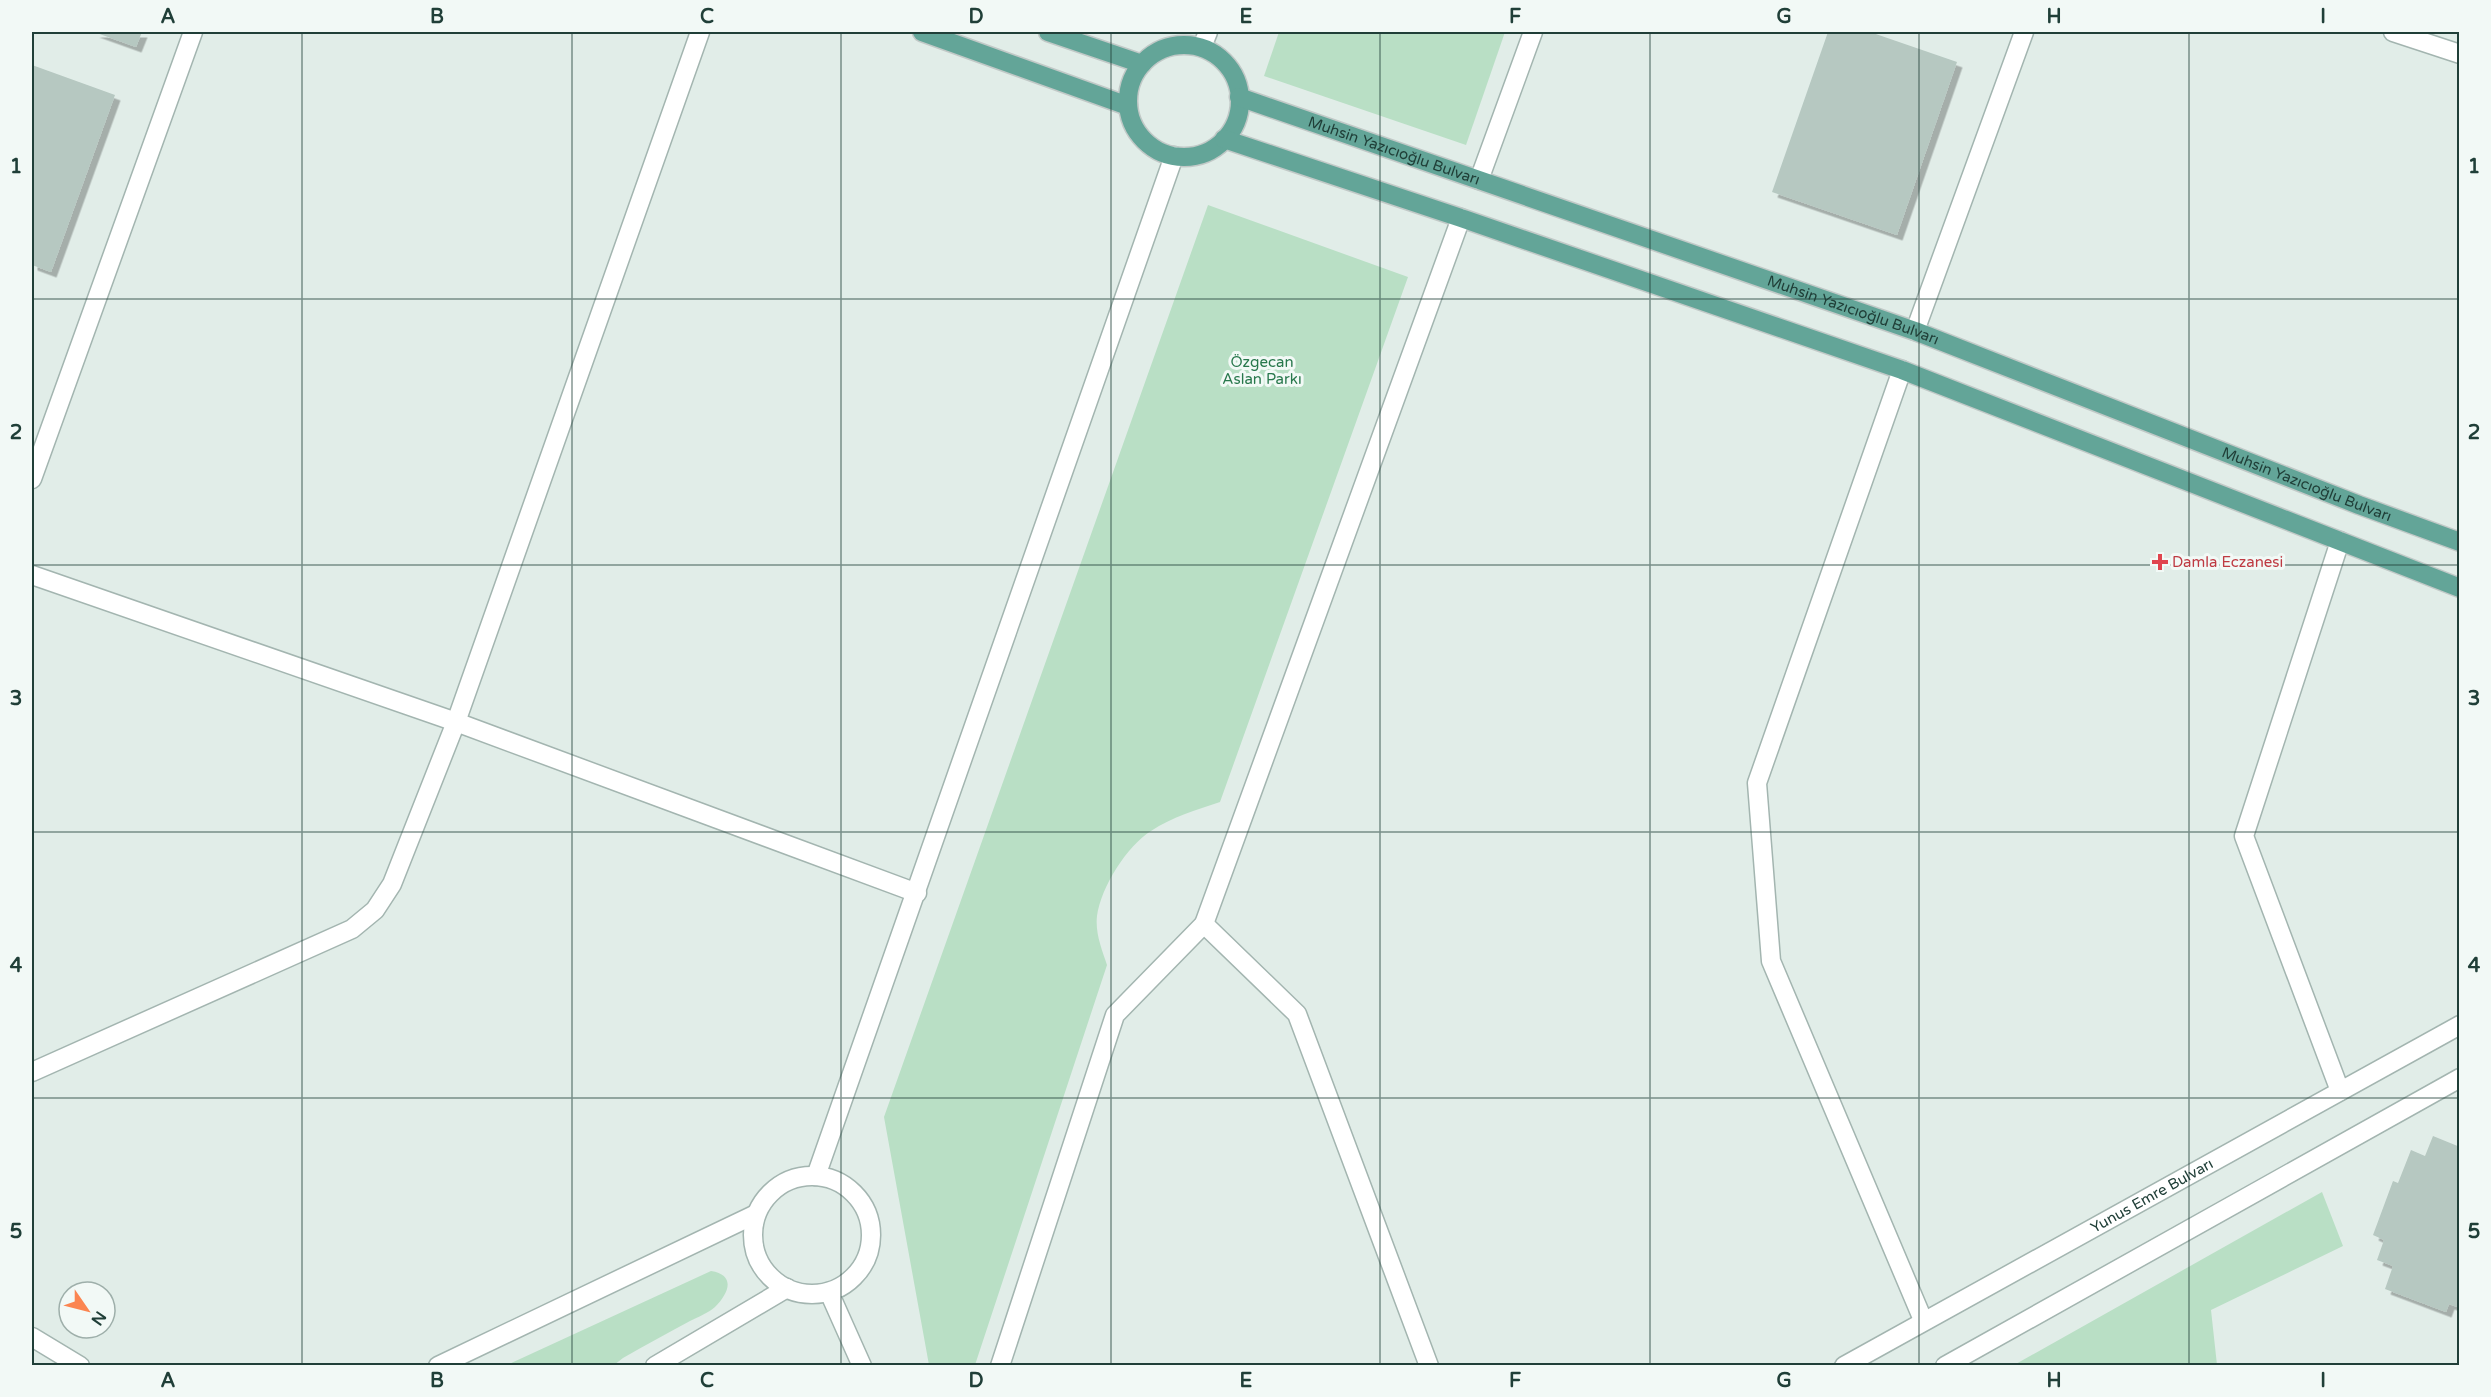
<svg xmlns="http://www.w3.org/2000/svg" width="2491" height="1397" font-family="'Varela Round',sans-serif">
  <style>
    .green { fill: #b9dfc5 }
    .building { fill: #b6c8c1; filter: url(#shadow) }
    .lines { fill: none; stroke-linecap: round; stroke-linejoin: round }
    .street-casing { stroke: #a3b5b0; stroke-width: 21 }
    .primary-casing { stroke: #c1c9c7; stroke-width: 21 }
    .street { stroke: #fff; stroke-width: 18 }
    .primary { stroke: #63a598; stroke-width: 18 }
    .grid { fill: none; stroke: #203f38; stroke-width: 1.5; stroke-opacity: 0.55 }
    .health-dot { fill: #e0444e; stroke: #f2f9f6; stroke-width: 2 }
    .labels { text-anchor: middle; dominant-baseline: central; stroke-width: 6; stroke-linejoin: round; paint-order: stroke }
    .street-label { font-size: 15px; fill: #203f38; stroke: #f2f9f6 }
    .park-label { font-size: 15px; fill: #28784c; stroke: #f2f9f6 }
    .health-label { font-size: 15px; fill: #be3a42; stroke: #f2f9f6; text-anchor: start }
    .neatline { fill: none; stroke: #203f38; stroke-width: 2 }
    .grid-label { font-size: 20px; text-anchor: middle; font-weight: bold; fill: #203f38 }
  </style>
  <defs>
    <filter id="shadow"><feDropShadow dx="5.5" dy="5.5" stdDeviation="0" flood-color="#0004"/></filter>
  </defs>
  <rect width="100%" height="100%" fill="#e1ede8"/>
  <g class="green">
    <polygon points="1279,32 1505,32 1466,145 1264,76"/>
    <path d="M 1208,205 L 1408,277 L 1220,802 C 1196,810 1172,817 1151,831 C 1127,846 1101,887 1097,916 C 1095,933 1102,950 1107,965 L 975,1365 L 929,1365 L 884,1117 Z"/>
    <polygon points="2322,1192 2343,1246 2211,1310 2217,1365 2014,1365"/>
    <path d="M 711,1271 C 736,1275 729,1293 715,1307 C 708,1313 698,1317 690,1321 C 668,1333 645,1345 623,1358 L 614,1365 L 507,1365 Z"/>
  </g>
  <g class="building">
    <polygon points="94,32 142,32 136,47"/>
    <polygon points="1828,32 1870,32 1957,62 1897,235 1772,192"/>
    <polygon points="32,65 115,95 51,272 32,265"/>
    <polygon points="2433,1136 2460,1147 2460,1308 2449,1304 2446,1312 2385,1289 2393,1266 2377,1260 2384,1240 2373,1235 2393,1181 2398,1183 2411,1150 2425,1156"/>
  </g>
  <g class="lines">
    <g class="street-casing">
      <g id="street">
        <polyline points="2393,32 2460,54"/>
        <polyline points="1202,47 1208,32"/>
        <polyline points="1479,180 1533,32"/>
        <polyline points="1915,331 2024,32"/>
        <polyline points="1902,370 1757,783 1771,961 1923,1320"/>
        <polyline points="32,479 193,32"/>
        <polyline points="32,575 456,722 917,893"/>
        <polyline points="1204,924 1461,218"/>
        <polyline points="32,1072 352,929 375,910 392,884 456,722 700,32"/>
        <polyline points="2340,1091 2244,836 2340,541"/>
        <polyline points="816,1176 1174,156"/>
        <circle cx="812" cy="1235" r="59"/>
        <polyline points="829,1292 862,1366"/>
        <polyline points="32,1337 80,1366"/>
        <polyline points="438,1366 756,1214"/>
        <polyline points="655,1366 787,1288"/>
        <polyline points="1000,1366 1115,1015 1204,924 1297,1014 1429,1366"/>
        <path id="s1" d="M 1844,1366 L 2460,1025"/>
        <polyline points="1945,1366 2460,1078"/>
      </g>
    </g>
    <g class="primary-casing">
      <g id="primary">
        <polyline points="922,32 1128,106"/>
        <polyline points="1048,32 1142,64"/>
        <circle cx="1184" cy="101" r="56"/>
        <path id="s2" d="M 1239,97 L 1915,331 L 2359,505 L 2460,542"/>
        <polyline points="1224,139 1461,218 1902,370 2460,588"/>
      </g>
    </g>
    <use href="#street" class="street"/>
    <use href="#primary" class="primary"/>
  </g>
  <path class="grid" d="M 302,32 L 302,1366M 572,32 L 572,1366M 841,32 L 841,1366M 1111,32 L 1111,1366M 1380,32 L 1380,1366M 1650,32 L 1650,1366M 1919,32 L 1919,1366M 2189,32 L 2189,1366M 32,299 L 2460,299M 32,565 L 2460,565M 32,832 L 2460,832M 32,1098 L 2460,1098"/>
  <path class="health-dot" d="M2157 553h6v6h6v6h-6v6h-6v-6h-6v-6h6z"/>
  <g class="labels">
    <g class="street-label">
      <text stroke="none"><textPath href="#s2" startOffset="164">Muhsin Yazıcıoğlu Bulvarı</textPath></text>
      <text stroke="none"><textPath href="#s2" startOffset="650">Muhsin Yazıcıoğlu Bulvarı</textPath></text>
      <text stroke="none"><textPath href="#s2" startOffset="1136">Muhsin Yazıcıoğlu Bulvarı</textPath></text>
      <text stroke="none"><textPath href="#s1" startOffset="352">Yunus Emre Bulvarı</textPath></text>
    </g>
    <g class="park-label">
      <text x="1262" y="362">Özgecan<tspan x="1262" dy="17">Aslan Parkı</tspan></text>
    </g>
    <g class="health-label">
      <text x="2172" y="562">Damla Eczanesi</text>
    </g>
  </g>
  <rect width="2491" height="1397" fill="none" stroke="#f2f9f6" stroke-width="66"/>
  <g transform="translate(87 1310) rotate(125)"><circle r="28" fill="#f2f9f6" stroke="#9eafaa" stroke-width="1.5"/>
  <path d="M0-4.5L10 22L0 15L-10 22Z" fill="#fb8551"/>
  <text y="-9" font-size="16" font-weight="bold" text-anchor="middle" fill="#203f38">N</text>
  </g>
  <rect x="33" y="33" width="2425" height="1331" class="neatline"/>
  <g class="grid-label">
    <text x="168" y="23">A</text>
    <text x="437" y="23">B</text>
    <text x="707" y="23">C</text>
    <text x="976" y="23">D</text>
    <text x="1246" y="23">E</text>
    <text x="1515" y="23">F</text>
    <text x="1784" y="23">G</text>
    <text x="2054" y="23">H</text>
    <text x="2323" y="23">I</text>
    <text x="16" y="173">1</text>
    <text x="2474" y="173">1</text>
    <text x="16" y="439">2</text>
    <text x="2474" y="439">2</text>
    <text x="16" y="705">3</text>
    <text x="2474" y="705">3</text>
    <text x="16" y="972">4</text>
    <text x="2474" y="972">4</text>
    <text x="16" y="1238">5</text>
    <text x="2474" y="1238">5</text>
    <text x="168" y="1387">A</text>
    <text x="437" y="1387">B</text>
    <text x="707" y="1387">C</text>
    <text x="976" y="1387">D</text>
    <text x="1246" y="1387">E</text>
    <text x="1515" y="1387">F</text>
    <text x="1784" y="1387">G</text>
    <text x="2054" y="1387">H</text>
    <text x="2323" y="1387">I</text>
  </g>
</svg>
